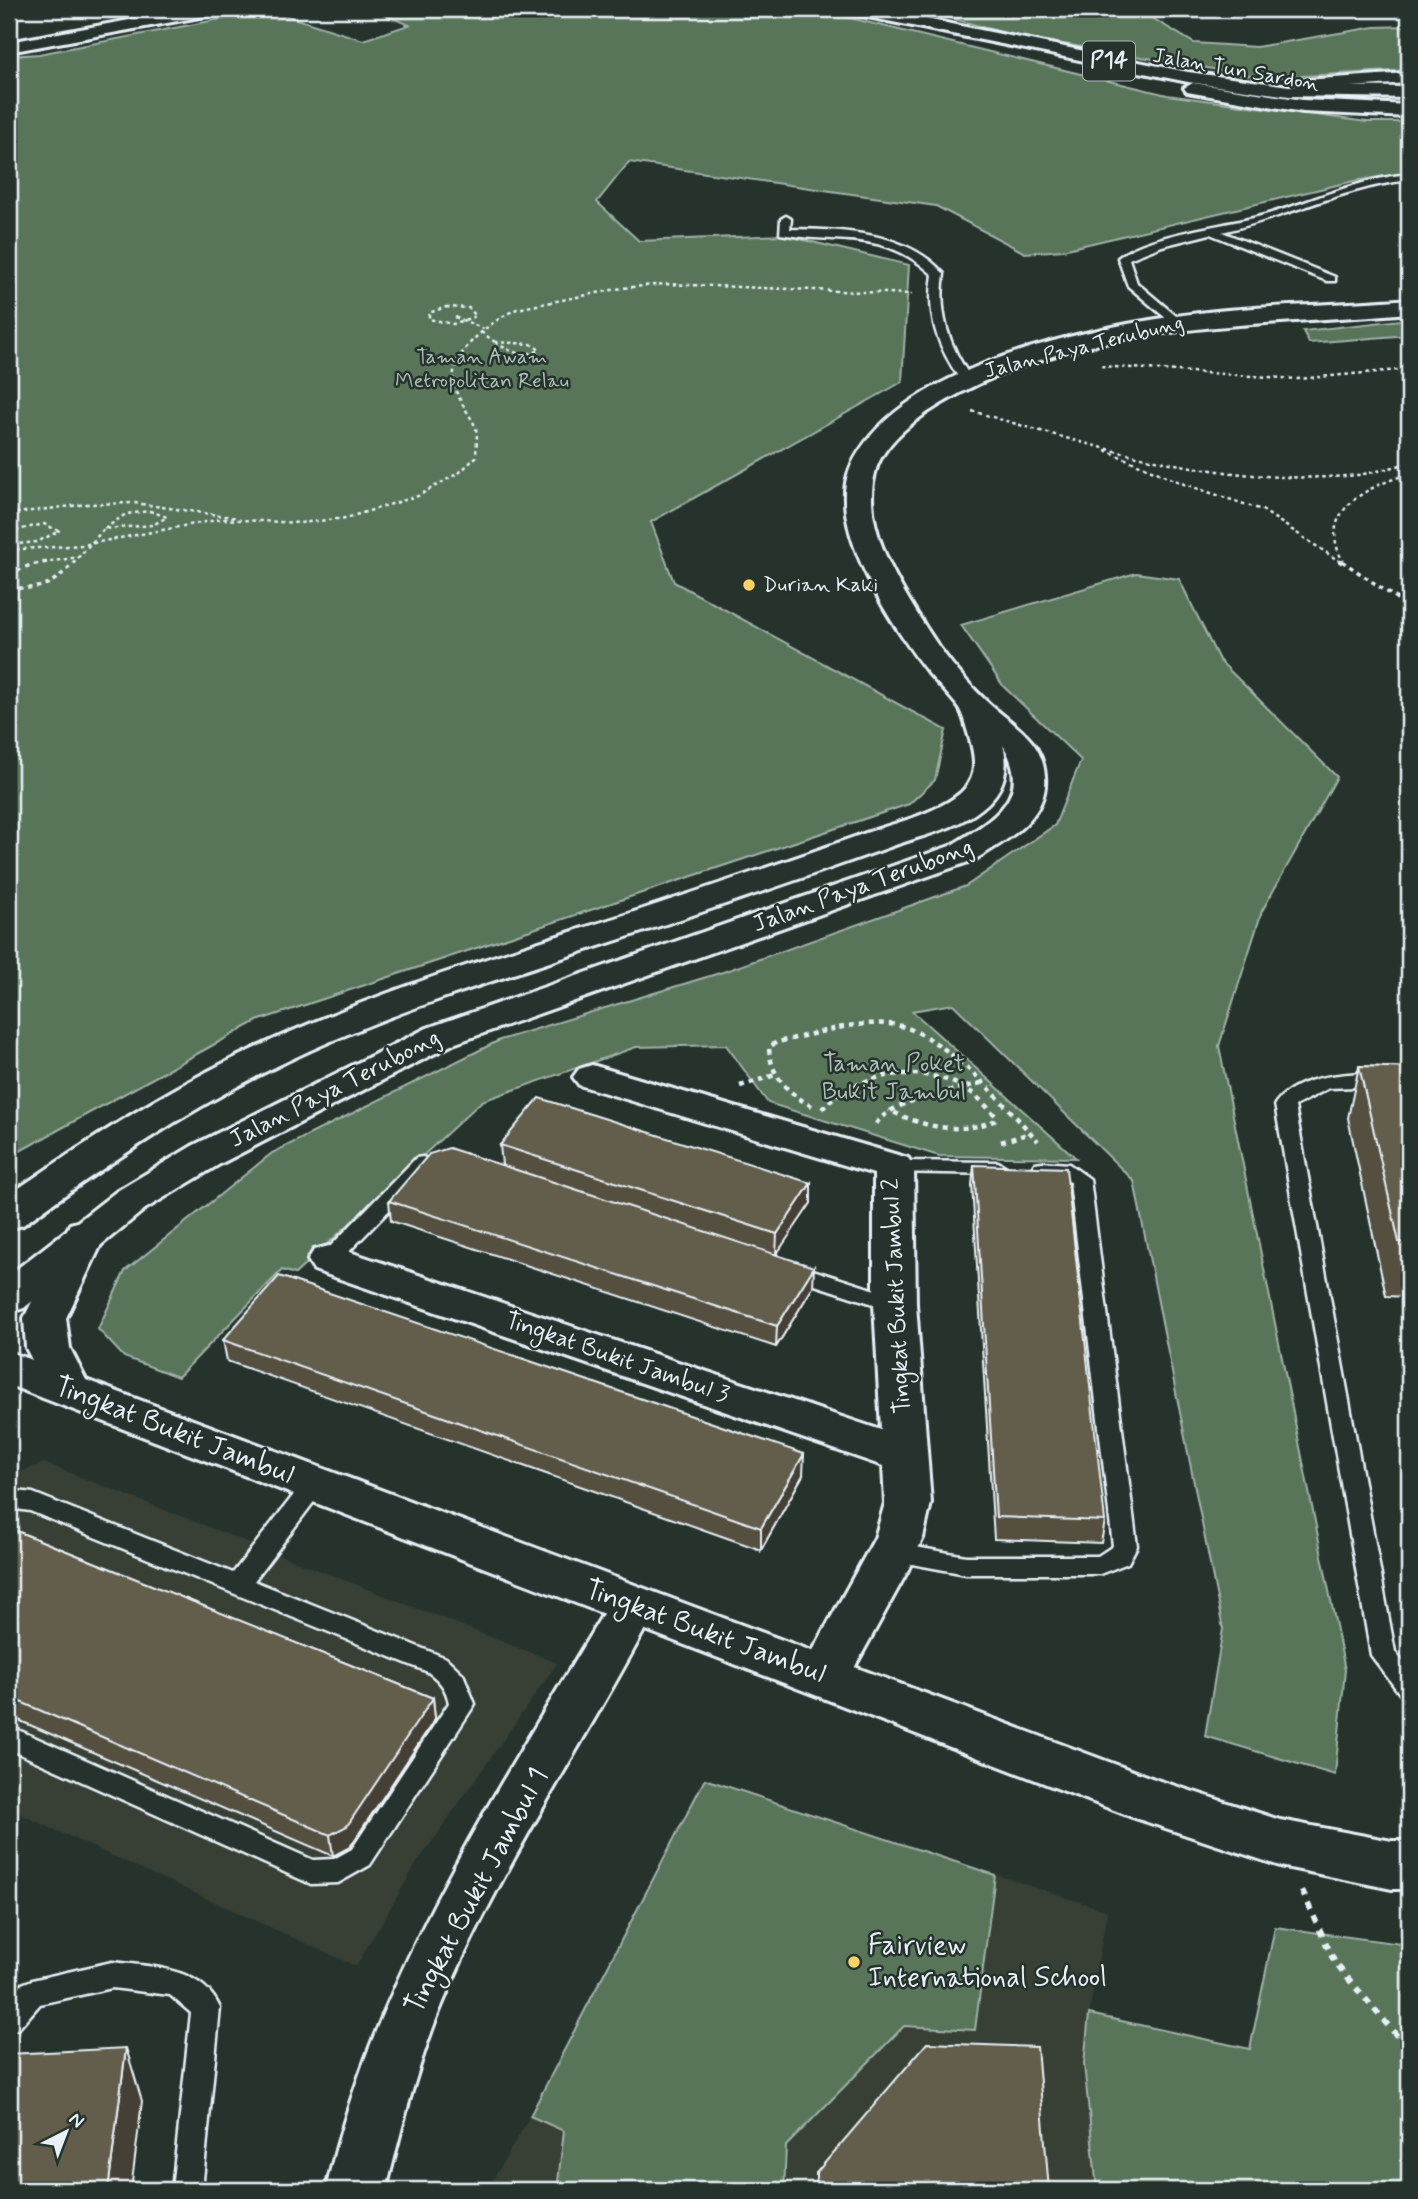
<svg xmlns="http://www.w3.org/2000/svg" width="1418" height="2199" font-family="Mynerve,sans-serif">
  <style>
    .built { fill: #384036 }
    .green { fill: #58745a; stroke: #a0b2a9; stroke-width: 2 }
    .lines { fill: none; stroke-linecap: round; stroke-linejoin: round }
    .lane-casing { stroke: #e8f1f8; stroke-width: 5 }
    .street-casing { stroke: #e8f1f8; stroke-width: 6 }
    .secondary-casing { stroke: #e8f1f8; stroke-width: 6 }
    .primary-casing { stroke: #e8f1f8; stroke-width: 6 }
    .path-far3 { stroke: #e8f1f8; stroke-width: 2.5; stroke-dasharray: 3.5 3.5; stroke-linecap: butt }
    .path-far2 { stroke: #e8f1f8; stroke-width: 3.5; stroke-dasharray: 4.5 4.5; stroke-linecap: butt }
    .path-far1 { stroke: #e8f1f8; stroke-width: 4.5; stroke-dasharray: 5 5; stroke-linecap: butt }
    .path { stroke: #e8f1f8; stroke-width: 6; stroke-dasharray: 7 7; stroke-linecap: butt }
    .lane { fill: #26332d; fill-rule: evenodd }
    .street { fill: #26332d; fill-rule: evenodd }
    .secondary { fill: #26332d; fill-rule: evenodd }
    .primary { fill: #26332d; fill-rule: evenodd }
    .wall { fill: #555041; stroke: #e8f1f8; stroke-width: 2 }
    .shaded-wall { fill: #454135; stroke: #e8f1f8; stroke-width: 2 }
    .building { fill: #635d4c; stroke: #e8f1f8; stroke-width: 2 }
    .poi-dot { fill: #ffd166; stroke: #26332d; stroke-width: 2.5 }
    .labels { text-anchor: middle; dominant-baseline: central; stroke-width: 5; stroke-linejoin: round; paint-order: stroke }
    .far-street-label { font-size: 21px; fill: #e8f1f8; stroke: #26332d }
    .far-park-label { font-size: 21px; fill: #aebfb9; stroke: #26332d }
    .far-poi-label { font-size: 21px; fill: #e8f1f8; stroke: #26332d; text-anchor: start }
    .shield { fill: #26332d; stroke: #aeb8bb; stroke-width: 2 }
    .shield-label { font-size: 23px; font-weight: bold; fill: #e8f1f8 }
    .street-label { font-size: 24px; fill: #e8f1f8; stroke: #26332d }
    .park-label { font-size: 24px; fill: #aebfb9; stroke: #26332d }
    .near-street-label { font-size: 28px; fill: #e8f1f8; stroke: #26332d }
    .near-poi-label { font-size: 28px; fill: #e8f1f8; stroke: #26332d; text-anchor: start }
  </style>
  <rect width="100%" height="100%" fill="#26332d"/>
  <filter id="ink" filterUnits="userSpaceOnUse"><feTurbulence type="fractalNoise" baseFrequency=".0143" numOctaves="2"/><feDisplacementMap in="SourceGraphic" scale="14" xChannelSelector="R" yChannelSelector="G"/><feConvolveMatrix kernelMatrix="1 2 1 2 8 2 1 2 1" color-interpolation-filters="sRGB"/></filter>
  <g filter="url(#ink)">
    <g class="built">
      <polygon points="44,1463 557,1663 415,1866 356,1966 9,1809 9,1476"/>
      <polygon points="705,1779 1107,1911 1089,2014 1084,2064 1097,2190 487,2190 530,2116"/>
    </g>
    <g class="green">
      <polygon points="371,9 813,9 1167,95 1367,122 1409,122 1409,172 1354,181 1063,250 1025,253 936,206 629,162 597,202 639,241 783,235 909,265 902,382 651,522 674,582 946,730 935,780 909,804 257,1021 9,1157 9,56 39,54 268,10 363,40 409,25"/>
      <polygon points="918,9 1137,9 1194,43 1256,47 1375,27 1409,26 1409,70 1266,78 1016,36"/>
      <polygon points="1409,319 1409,335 1309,343 1303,331"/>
      <polygon points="1136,573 1179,579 1219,660 1337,777 1262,911 1219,1046 1345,1670 1335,1775 1205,1736 1223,1629 1134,1181 953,1004 912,1011 1076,1158 939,1156 768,1103 726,1045 636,1047 482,1101 295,1274 282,1270 178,1377 124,1357 98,1329 125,1271 272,1153 500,1040 723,972 966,886 1055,825 1081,760 1004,687 961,625"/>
      <polygon points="705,1779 995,1875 975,2030 904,2026 786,2146 784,2190 557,2190 564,2131 530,2116"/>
      <polygon points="1275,1927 1409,1945 1409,2190 1097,2190 1084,2064 1089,2014 1250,2049"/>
    </g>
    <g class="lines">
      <g class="lane-casing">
        <g id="lane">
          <path d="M 1409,174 L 1409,180 C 1345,187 1285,218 1222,232 L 1335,277 L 1335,281 L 1327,281 L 1210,234 L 1162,246 L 1129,259 L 1137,283 L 1182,321 L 1182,325 L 1174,325 L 1128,286 L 1118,258 C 1146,234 1227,226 1265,215 C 1314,201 1358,179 1409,174 Z"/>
          <path d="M 786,216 L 791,219 L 790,229 C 843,230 907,231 944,274 C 938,314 949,346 972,379 L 970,382 L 962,382 C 938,348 926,316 933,275 C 882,228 840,245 780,234 L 781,219 Z"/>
          <path d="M 1360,1073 L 1409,1073 L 1409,1085 L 1329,1088 L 1295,1106 L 1395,1652 L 1409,1669 L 1409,1697 L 1400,1694 L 1371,1655 L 1275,1104 C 1293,1079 1331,1075 1360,1073 Z"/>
          <polygon points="423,1157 433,1163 430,1168 336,1265 322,1265 319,1260 322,1255 416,1158"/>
          <polygon points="894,1161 998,1162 1008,1168 998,1174 887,1172 884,1167"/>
          <polygon points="1042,1162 1069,1164 1090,1179 1137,1546 1128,1563 1100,1574 966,1574 885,1559 881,1552 885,1545 893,1543 966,1556 1098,1556 1113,1546 1070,1182 1058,1175 1035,1173 1032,1168 1035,1163"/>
          <polygon points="791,1263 903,1299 906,1304 903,1309 895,1311 784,1275 781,1270 784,1265"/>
          <path d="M 314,1476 L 322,1479 L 326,1485 L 322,1491 L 254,1581 L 446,1658 L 463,1674 L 475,1704 L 370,1865 L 338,1883 L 311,1884 L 9,1749 L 9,1726 L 313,1860 L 334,1859 L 352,1849 L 449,1703 C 446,1688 440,1681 428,1672 L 30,1511 L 9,1508 L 9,1490 L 33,1493 L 233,1573 L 306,1479 Z"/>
          <path d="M 112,1962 C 151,1967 201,1966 220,2008 L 202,2190 L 172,2190 L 191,2013 L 170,1995 L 112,1988 L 40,2004 L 19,2028 L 9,2032 L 9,1999 L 22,1984 L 32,1980 Z"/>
        </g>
      </g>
      <g class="street-casing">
        <g id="street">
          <polygon points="592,1065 908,1158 914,1167 916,1304 931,1503 923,1538 907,1572 842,1690 824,1696 806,1690 799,1676 875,1538 885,1503 883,1466 314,1270 308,1260 314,1250 329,1246 344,1250 881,1430 874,1304 874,1174 579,1085 573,1077 579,1069"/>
          <path d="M 633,1587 L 650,1592 L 657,1606 C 585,1745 493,1876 435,2022 C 414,2077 400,2134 386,2190 L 326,2190 C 375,1971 503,1783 616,1592 Z"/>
        </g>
      </g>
      <g class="secondary-casing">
        <g id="secondary">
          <polygon points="1409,73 1409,83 1304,90 1295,85 1304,80"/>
          <polygon points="1193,83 1303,100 1409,105 1409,117 1303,112 1187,92 1184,88"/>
          <path d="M 1409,299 L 1409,313 C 1250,327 1081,320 939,405 C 914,420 882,444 875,473 C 861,525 898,583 925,626 C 941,652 962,678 985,700 C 1010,724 1042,737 1045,776 C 1049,818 1004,842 974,860 L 453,1044 L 220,1164 L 145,1209 L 24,1308 L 9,1313 L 9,1275 L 117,1191 L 192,1146 L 427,1028 L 950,846 C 990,822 1035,798 1003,745 C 1010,771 1003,792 981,809 C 955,830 918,836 887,848 C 804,878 720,906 636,934 C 515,974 391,1010 277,1066 C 187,1110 104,1166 23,1225 L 9,1229 L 9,1195 C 86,1142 165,1090 251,1050 C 375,991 509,952 640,910 C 714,886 787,861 860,835 C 891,824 926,817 954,798 C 978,782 977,762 969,736 C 966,727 964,716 959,708 C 950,695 936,683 926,670 C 892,625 826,527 850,469 C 895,363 1105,324 1207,312 C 1274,305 1342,305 1409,299 Z"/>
        </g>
      </g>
      <g class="primary-casing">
        <g id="primary">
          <polygon points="190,9 224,9 216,14 9,52 9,42"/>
          <polygon points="845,9 877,9 1188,72 1289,86 1409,87 1409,98 1289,96 1188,82 853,14"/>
          <polygon points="85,1220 100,1224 106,1234 66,1318 70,1348 86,1380 1157,1780 1280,1820 1392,1841 1409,1841 1409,1889 1392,1889 1280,1866 1132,1817 9,1385 9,1352 32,1360 26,1348 24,1318 70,1224"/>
        </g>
      </g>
      <g class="path-far3">
        <polygon points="446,307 469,308 476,316 453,324 429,319 429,313"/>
        <polyline points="455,317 484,329"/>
        <polyline points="481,332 495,342"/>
        <path d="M 495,342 L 531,344 L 540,350 C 523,358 510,352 495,342 Z"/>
        <polyline points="1101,366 1298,379 1409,369"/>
        <path d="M 972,411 C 1095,447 1227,488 1357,475 C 1374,473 1392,467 1409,463"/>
        <polyline points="1105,450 1184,484 1262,510 1342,563"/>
        <polygon points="150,511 167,517 153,525 104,529 126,514"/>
        <polyline points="9,514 87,504 135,503 238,518"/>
        <polyline points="9,532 44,524 59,531 37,542 9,545"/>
        <path d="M 9,550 L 83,545 L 221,519 L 300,523 L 346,518 L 418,496 L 460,472 L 476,457 C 476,448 478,438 476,429 C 474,420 458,401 454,385 C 447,354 492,320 517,309 L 622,288 L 665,284 L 912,294"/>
        <polyline points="43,563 78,557"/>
        <polyline points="73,563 104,529"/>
        <path d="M 1344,563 C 1314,512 1367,486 1409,474"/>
      </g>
      <g class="path-far2">
        <polyline points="1339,561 1342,563"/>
        <polyline points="1342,561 1409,607"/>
        <polyline points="9,575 30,565 53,561"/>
        <path d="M 9,587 C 41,591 53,585 75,561"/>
      </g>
      <g class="path-far1">
        <polyline points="740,1086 775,1075"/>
        <path d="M 812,1106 C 788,1094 770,1075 769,1047 L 777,1042 C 813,1035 851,1021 888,1024 C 939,1026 1005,1106 1038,1141"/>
        <path d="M 822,1109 C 857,1073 917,1063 963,1087 C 976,1094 986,1106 996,1116 L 994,1121 C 958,1135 923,1127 889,1110"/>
        <path d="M 876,1124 C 893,1099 952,1091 981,1083"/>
        <polyline points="1001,1142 1030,1133"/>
      </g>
      <polyline class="path" points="1302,1891 1335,1963 1409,2050"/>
      <use href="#lane" class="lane"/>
      <use href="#street" class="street"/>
      <use href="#secondary" class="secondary"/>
      <use href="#primary" class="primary"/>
    </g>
    <g class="wall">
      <polygon points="1359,1066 1409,1068 1409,1297 1386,1296 1348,1118"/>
      <polygon points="500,1145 811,1183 811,1203 776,1254 813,1287 776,1347 391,1221 389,1201 502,1165"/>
      <polygon points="974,1165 1105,1521 1101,1543 994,1539 972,1185"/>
      <polygon points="223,1340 803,1475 761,1550 227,1361"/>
      <polygon points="9,1528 433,1698 435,1719 350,1847 333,1856 9,1716"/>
    </g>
    <g class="shaded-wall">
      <polygon points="811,1183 811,1203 776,1255 777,1234"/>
      <polygon points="814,1267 813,1287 776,1347 777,1326"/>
      <polygon points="804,1454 803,1475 761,1550 761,1528"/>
      <polygon points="433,1698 435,1719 350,1847 333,1856 330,1835"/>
      <polygon points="126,2048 142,2101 131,2190 108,2190"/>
    </g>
    <g class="building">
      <polygon points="1359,1066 1409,1068 1409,1243 1399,1242"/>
      <polygon points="539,1098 811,1183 777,1234 500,1145"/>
      <polygon points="449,1148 814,1267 777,1326 389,1201 429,1154"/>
      <polygon points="974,1165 1066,1168 1105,1521 996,1517"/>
      <polygon points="279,1276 804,1454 761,1528 223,1340"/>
      <polygon points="9,1528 433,1698 347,1826 330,1835 9,1697"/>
      <polygon points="927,2043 1037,2047 1049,2190 816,2190 816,2173"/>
      <polygon points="126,2048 108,2190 9,2190 9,2054"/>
    </g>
  </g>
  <g class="poi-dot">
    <circle cx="749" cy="585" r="7"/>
    <circle cx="854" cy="1962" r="7"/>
  </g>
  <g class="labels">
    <g class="far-street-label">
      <text transform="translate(1236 70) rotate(10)">Jalan Tun Sardon</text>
      <text transform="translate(1084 347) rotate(-14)">Jalan Paya Terubung</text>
    </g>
    <g class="far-park-label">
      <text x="482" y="357">Taman Awam<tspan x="482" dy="24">Metropolitan Relau</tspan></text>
    </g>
    <g class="far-poi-label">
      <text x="763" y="585">Durian Kaki</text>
    </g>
    <rect class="shield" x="1083" y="41.5" width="52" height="39" rx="5"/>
    <g class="shield-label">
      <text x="1109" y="61">P14</text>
    </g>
    <g class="street-label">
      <text transform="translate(863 886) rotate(-20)">Jalan Paya Terubong</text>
      <text transform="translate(335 1089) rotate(-27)">Jalan Paya Terubong</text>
      <text transform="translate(897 1296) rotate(-93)">Tingkat Bukit Jambul 2</text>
      <text transform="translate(617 1358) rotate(19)">Tingkat Bukit Jambul 3</text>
    </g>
    <g class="park-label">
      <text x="894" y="1064">Taman Poket<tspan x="894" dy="28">Bukit Jambul</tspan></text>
    </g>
    <g class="near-street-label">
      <text transform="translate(174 1431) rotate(21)">Tingkat Bukit Jambul</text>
      <text transform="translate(705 1632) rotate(20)">Tingkat Bukit Jambul</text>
      <text transform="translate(477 1891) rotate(-62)">Tingkat Bukit Jambul 1</text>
    </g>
    <g class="near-poi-label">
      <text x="868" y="1946">Fairview<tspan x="868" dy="32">International School</tspan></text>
    </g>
  </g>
  <rect width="1418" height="2199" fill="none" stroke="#26332d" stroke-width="35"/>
  <rect x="18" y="18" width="1383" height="2164" fill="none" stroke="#e8f1f8" stroke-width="2.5" filter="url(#ink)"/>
  <g transform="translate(66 2132) rotate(42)" stroke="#26332d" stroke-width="5" paint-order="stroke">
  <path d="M0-5L12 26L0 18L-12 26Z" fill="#e8f1f8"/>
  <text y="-10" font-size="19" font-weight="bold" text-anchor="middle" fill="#e8f1f8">N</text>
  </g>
</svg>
